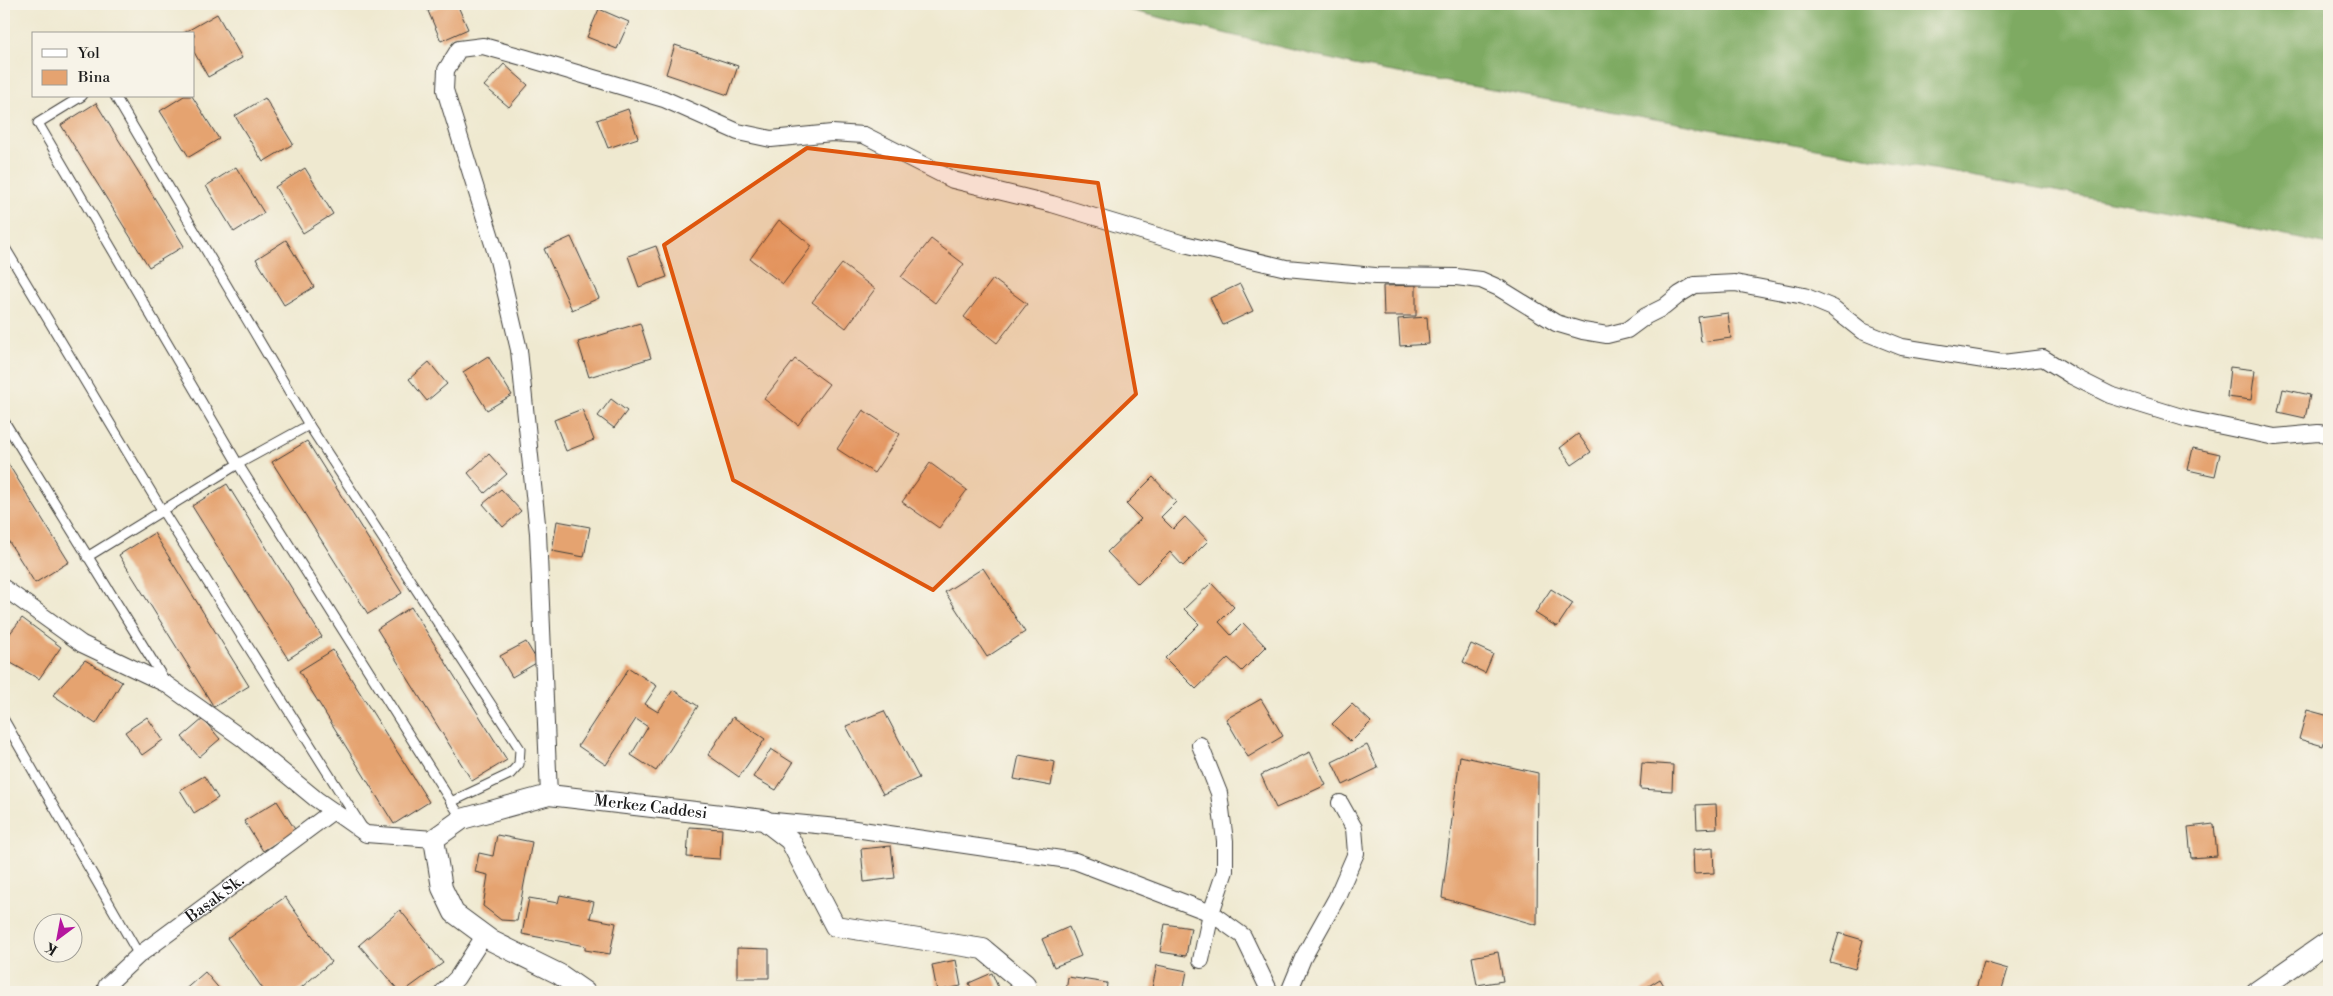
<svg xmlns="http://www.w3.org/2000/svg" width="2333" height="996" font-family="'Libre Bodoni',serif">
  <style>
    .forest { fill: #7eaa62; stroke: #4d633f }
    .building { fill: #e5a370 }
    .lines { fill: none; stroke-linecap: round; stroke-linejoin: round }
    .service-casing { stroke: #3c3b37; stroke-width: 11 }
    .minor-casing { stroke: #3c3b37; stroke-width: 18 }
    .tertiary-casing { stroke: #3c3b37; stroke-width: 22 }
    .service { stroke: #fff; stroke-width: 9 }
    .minor { stroke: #fff; stroke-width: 16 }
    .tertiary { stroke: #fff; stroke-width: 20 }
    .marked { fill: #de560d; fill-opacity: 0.2; stroke: #de560d; stroke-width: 4; stroke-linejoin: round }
    .labels { text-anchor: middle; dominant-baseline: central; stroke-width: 4; stroke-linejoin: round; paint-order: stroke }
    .street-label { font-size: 16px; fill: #1c1c1c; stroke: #f7f3e8 }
  </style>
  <rect width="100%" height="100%" fill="#f7f3e8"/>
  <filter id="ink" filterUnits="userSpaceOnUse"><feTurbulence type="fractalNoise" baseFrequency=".02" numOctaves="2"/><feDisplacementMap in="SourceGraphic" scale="10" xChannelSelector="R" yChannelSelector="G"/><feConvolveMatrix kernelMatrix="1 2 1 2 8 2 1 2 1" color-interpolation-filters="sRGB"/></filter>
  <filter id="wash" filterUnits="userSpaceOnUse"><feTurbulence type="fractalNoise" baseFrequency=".0096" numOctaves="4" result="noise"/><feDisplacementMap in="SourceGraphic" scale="20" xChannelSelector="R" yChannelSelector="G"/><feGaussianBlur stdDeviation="1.12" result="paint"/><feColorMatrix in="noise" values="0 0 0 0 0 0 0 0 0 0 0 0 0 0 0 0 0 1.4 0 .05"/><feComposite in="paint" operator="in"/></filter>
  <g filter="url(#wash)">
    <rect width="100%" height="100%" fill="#efe9d0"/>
    <polygon class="forest" points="1105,4 2329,4 2329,245 2166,211 1354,65"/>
    <g id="blocks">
      <g class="building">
        <polygon points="446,4 457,4 468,29 441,41 428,11"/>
        <polygon points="599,9 629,22 617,49 587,37"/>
        <polygon points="217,14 242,58 208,77 194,52 194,34 182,34"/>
        <polygon points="675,45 738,66 728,95 666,74"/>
        <polygon points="504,64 528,85 509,107 484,86"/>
        <polygon points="184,96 192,96 219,139 189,157 160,111"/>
        <polygon points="265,98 293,144 263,162 235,116"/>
        <polygon points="96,103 184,246 149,267 61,125"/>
        <polygon points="628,109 638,138 608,148 597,120"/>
        <polygon points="236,167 264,213 234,232 206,186"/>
        <polygon points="305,168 333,214 303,233 275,187"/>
        <polygon points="779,220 812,246 783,284 750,259"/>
        <polygon points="571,237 599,298 572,310 544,249"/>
        <polygon points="931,239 964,264 935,303 901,277"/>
        <polygon points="286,240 314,287 284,305 256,259"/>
        <polygon points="656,246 667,277 639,287 628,256"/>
        <polygon points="842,264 875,289 846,328 812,302"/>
        <polygon points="993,279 1027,304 997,343 964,317"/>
        <polygon points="1240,284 1253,311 1223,325 1210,298"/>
        <polygon points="1416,285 1416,316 1384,316 1383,286"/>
        <polygon points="1728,313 1731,338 1701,342 1698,317"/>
        <polygon points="1427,317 1429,344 1400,346 1398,319"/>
        <polygon points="640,323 651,358 589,377 578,342"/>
        <polygon points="488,356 512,395 487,410 463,372"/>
        <polygon points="795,359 829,384 798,425 764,399"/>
        <polygon points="429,362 447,384 427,401 409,379"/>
        <polygon points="2230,367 2255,370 2251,400 2227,397"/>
        <polygon points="2283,389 2310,395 2305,418 2278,412"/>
        <polygon points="611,399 627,411 614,428 598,416"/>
        <polygon points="582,409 594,440 566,451 554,420"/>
        <polygon points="863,410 900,434 874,473 837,449"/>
        <polygon points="1578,434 1591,452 1572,465 1560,448"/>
        <polygon points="307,441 402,593 368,614 272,462"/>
        <polygon points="2193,448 2220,454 2215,476 2188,470"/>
        <polygon points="489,454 507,474 485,493 468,473"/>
        <polygon points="4,457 69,562 35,583 4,534"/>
        <polygon points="930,463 967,490 939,528 902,502"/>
        <polygon points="1153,477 1176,502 1161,517 1173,529 1185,517 1208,541 1183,566 1170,552 1138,584 1107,552 1141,519 1126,504"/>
        <polygon points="227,484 322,637 288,659 192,506"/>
        <polygon points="501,489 521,511 503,527 483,504"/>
        <polygon points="557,521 590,527 584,557 552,551"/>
        <polygon points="154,533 249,686 214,707 119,555"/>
        <polygon points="983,568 1025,632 987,657 945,592"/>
        <polygon points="1211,583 1234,607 1219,622 1231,635 1243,623 1266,647 1242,671 1228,658 1196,689 1165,658 1199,624 1184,609"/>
        <polygon points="1551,589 1573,603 1557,627 1535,613"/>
        <polygon points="411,607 507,760 472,781 377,629"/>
        <polygon points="22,618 61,647 39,679 4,659 4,641"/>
        <polygon points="526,642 538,662 512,677 500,656"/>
        <polygon points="1471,644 1493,654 1485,673 1463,662"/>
        <polygon points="333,650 429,802 394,824 299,671"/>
        <polygon points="85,660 122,682 96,724 53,695"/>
        <polygon points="629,668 657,686 645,704 658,712 673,690 698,706 656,771 631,755 648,727 636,719 606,765 578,746"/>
        <polygon points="1261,699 1283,736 1248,757 1226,719"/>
        <polygon points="1352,704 1371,722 1351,742 1332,724"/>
        <polygon points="2307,710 2329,716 2329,724 2323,746 2299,739"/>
        <polygon points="884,711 919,778 883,794 846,726"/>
        <polygon points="147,717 163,740 142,755 125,732"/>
        <polygon points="733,717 765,739 739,777 708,755"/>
        <polygon points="203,719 220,739 199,757 182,737"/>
        <polygon points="1367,745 1378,768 1343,785 1332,762"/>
        <polygon points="771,749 793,763 776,790 753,777"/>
        <polygon points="1310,752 1326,785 1276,808 1261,775"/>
        <polygon points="1019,755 1055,762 1051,786 1014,779"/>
        <polygon points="1460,756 1538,773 1537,925 1442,898"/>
        <polygon points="1642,763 1673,765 1672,791 1640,789"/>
        <polygon points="204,776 218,798 194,813 180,790"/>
        <polygon points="277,801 296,831 263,851 244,821"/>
        <polygon points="1716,804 1717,828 1697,829 1696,805"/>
        <polygon points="2214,824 2217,856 2191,858 2188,827"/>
        <polygon points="689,827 722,829 720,859 687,857"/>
        <polygon points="497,835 532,842 517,921 501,920 483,906 488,875 475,872 479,853 493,856"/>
        <polygon points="891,846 895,878 864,882 861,849"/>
        <polygon points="1713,848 1714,873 1694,874 1693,850"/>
        <polygon points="560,895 594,902 590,918 616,923 610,954 585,950 585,946 522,934 529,898 558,903"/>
        <polygon points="285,897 331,962 296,992 265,992 227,938"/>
        <polygon points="400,910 443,963 403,992 400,992 359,945"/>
        <polygon points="1165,924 1191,928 1186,956 1160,952"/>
        <polygon points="1069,927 1081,956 1054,967 1042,939"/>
        <polygon points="1839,933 1863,940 1855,969 1830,962"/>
        <polygon points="737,948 769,949 769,978 737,978"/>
        <polygon points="1498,952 1503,981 1477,985 1472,957"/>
        <polygon points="956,960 961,986 937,991 932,965"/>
        <polygon points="1984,962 2008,969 2001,992 1975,992"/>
        <polygon points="1157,965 1187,971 1183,992 1151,992"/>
        <polygon points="205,972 222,992 182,992"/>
        <polygon points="992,973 1000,992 973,992 969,983"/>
        <polygon points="1068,977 1107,983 1106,992 1066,992"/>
        <polygon points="1660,979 1668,992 1639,992"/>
      </g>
    </g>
  </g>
  <g filter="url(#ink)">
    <use href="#blocks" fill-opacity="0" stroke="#3c3b37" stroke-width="1"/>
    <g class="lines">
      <g class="service-casing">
        <g id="service">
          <polyline points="82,96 38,123 238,464 462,819"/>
          <polyline points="115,96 309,425 520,749 519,764 510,774 451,802"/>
          <polyline points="4,246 162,510 362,827"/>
          <polyline points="4,421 165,681"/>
          <polyline points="87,557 238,464 309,425"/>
          <polyline points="4,720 139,955"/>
        </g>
      </g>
      <g class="minor-casing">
        <g id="minor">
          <polyline points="4,588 82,644 166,684 243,739 316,799 366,834 434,839"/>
          <polyline points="1200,745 1219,793 1225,841 1225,871 1211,913 1201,960"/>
          <polyline points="549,795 538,533 519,350 498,260 445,90 446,70 459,49 483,46 526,58 664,99 738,132 771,139 832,133 864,135 953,180 1052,204 1184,244 1286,268 1375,276 1456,277 1481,280 1499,288 1556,323 1583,331 1607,335 1627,330 1646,316 1664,307 1680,294 1695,285 1735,283 1804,296 1833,308 1862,331 1902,347 2003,363 2043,358 2072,376 2110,395 2188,419 2275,437 2318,433 2329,434"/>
          <polyline points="764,820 848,828 1075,861 1211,913 1243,936 1270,992"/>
          <path id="s1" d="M 104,992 L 107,985 L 139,955 L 333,811"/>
          <polyline points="443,992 457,978 484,936"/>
          <polyline points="1289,992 1303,958 1336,899 1356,853 1354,828 1340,803"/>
        </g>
      </g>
      <g class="tertiary-casing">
        <g id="tertiary">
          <path id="s2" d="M 585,992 L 559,974 L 492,941 L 454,913 L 442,888 L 434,839 L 462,819 L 549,795 L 764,820 L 790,840 L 835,926 L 983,949 L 1025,984 L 1026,992"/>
          <polyline points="2256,992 2329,941"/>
        </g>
      </g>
      <use href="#service" class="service"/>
      <use href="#minor" class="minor"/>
      <use href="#tertiary" class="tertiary"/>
    </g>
  </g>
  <path class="marked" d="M 807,148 L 1098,183 L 1136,394 L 933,590 L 733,480 L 664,245 Z"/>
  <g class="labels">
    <g class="street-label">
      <text stroke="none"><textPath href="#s2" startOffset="458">Merkez Caddesi</textPath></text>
      <text stroke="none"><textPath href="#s1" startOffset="146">Başak Sk.</textPath></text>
    </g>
  </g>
  <rect width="2333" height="996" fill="none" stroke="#f7f3e8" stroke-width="20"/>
  <rect x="32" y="32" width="162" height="65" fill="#f7f3e8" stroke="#9f9d96"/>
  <rect x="42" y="49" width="25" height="8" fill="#ffffff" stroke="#9f9d96"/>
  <text x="78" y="58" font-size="15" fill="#1c1c1c">Yol</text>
  <rect x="42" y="70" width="25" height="15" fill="#e5a370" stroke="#9f9d96"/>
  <text x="78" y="82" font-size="15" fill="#1c1c1c">Bina</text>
  <g transform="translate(58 938) rotate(212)"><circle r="24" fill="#f7f3e8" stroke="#9f9d96"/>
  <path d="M0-4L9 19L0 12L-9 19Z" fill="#b5179e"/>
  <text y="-8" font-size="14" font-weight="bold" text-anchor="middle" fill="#1c1c1c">K</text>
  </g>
</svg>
